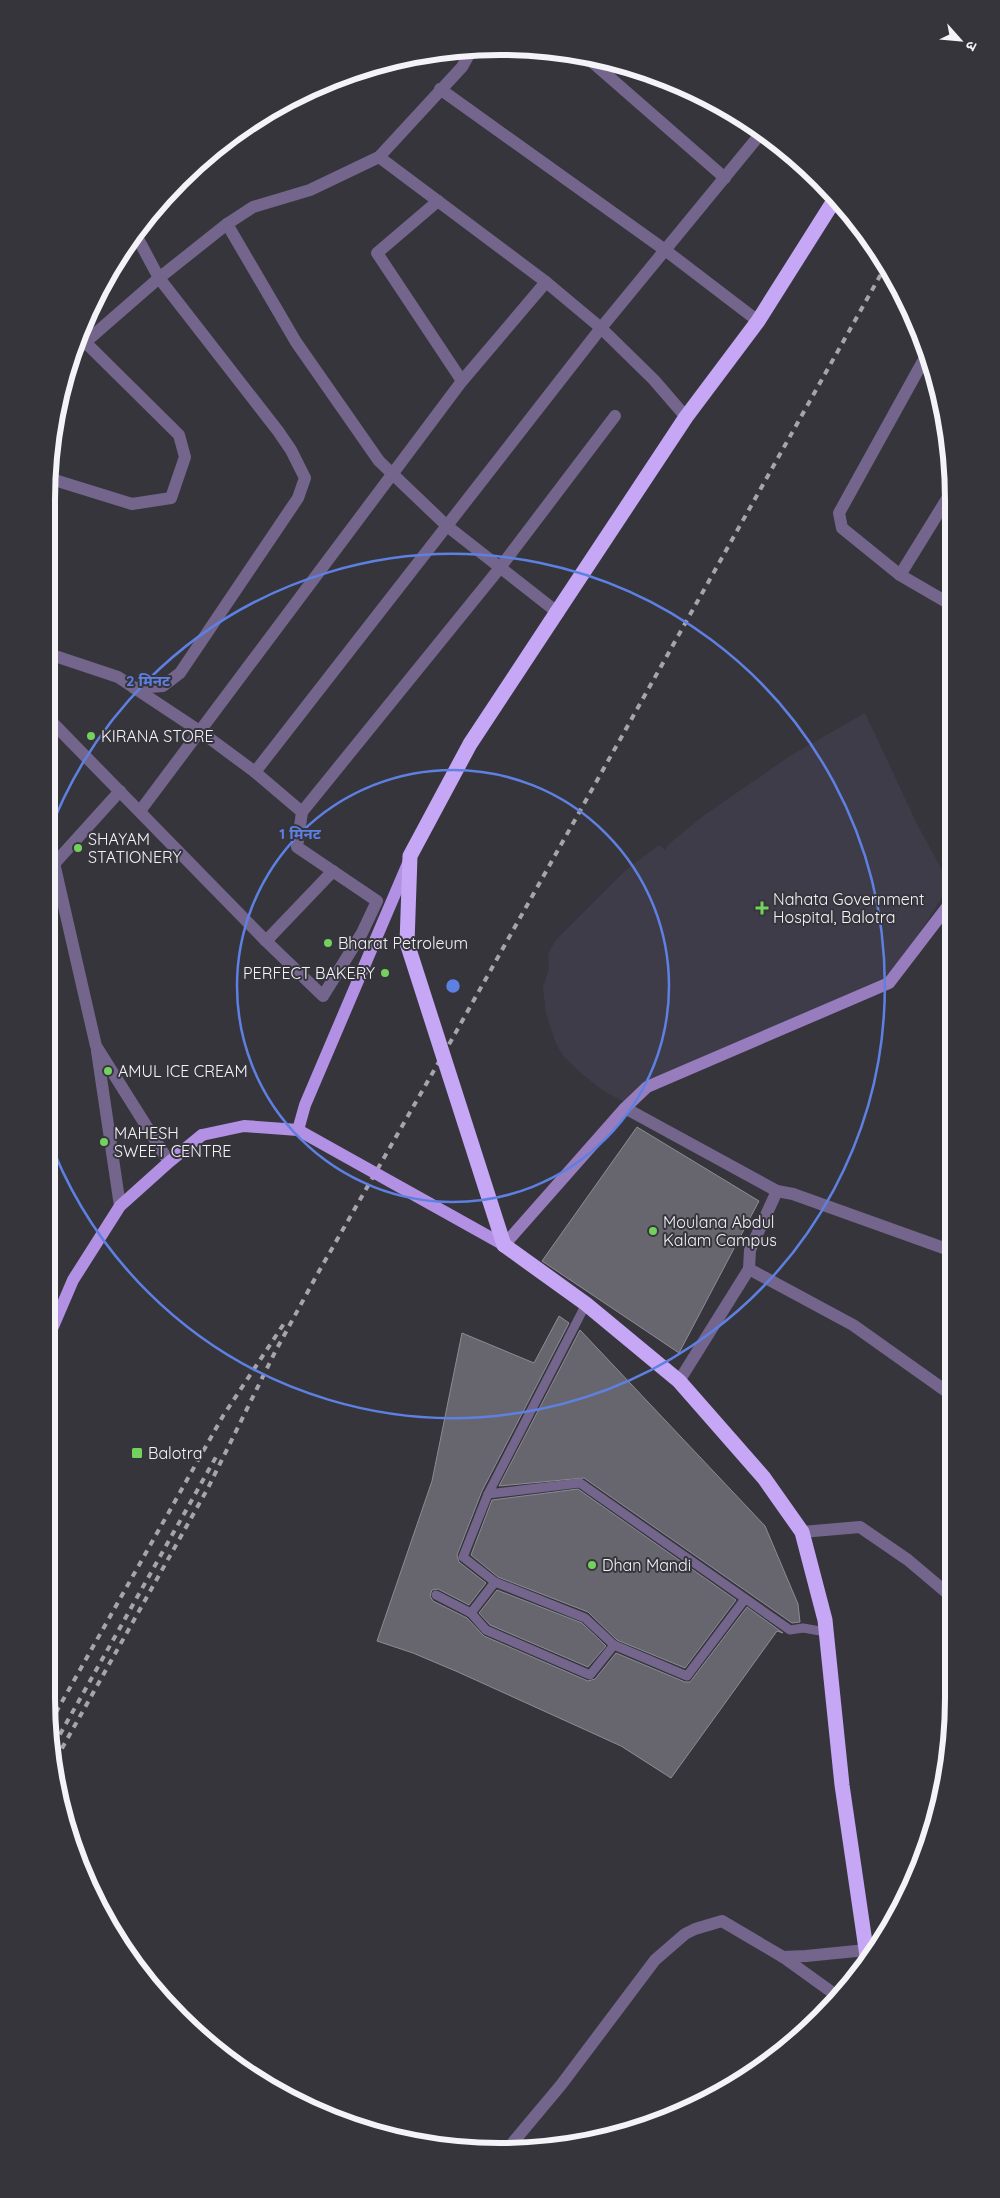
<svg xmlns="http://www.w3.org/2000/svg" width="1000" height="2198" font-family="Quicksand,'Noto Sans Devanagari',sans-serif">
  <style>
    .built { fill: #3f3c4a }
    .building { fill: #67666e; stroke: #8d8c94 }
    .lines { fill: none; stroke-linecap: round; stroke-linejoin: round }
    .lane { stroke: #74658d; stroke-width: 9 }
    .street { stroke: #74658d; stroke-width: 12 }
    .secondary { stroke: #977dbe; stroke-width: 12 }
    .primary { stroke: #b290e3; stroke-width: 12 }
    .highway { stroke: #c6a7f6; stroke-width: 15 }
    .rail { stroke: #a6a5ab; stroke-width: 4; stroke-dasharray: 6 6; stroke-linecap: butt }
    .primary-bridge { stroke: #b290e3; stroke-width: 12 }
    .highway-bridge { stroke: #c6a7f6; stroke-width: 15 }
    .ring { fill: none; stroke: #5e80e2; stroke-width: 2.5 }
    .poi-dot { fill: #72d25d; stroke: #36353c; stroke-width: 2 }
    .labels { text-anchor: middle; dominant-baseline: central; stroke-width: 4; stroke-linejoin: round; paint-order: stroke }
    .poi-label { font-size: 16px; fill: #f4f3f8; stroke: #36353c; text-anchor: start }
    .rim { fill: none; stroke: #f4f3f8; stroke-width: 6 }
    .centre { fill: #5e80e2; stroke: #36353c; stroke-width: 2.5 }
    .ring-label { font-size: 15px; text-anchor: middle; font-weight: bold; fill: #5e80e2; stroke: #36353c; stroke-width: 4; stroke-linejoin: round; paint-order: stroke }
  </style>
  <rect width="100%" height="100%" fill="#36353c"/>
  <polygon class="built" points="865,713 916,822 950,885 906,954 886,981 625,1102 605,1092 582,1074 564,1057 556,1044 546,1013 543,987 549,969 548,954 555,941 626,870 659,845 665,850 669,844 703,816 790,756"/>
  <g class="building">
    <polygon points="637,1127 759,1201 679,1353 542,1261"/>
    <polygon points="559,1316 569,1323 482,1491 457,1555 459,1562 486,1583 469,1605 438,1589 432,1590 430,1596 433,1601 467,1618 484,1636 588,1681 595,1679 616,1653 685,1682 690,1682 747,1607 783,1633 777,1631 671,1778 621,1746 458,1672 413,1653 377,1641 432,1481 462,1333 534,1363"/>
    <polygon points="580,1330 765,1526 798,1604 800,1622 792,1623 584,1478 499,1486"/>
    <polygon points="578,1489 736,1600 685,1668 617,1640 588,1612 498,1577 471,1555 492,1500"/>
    <polygon points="497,1590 582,1623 606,1646 588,1667 490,1625 479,1613"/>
  </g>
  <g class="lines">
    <g class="lane">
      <polyline points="488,1494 586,1304"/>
      <polyline points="495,1582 471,1613 486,1630 590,1675 614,1645"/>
      <polyline points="436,1595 471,1613"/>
      <polyline points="745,1599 687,1676 614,1645 585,1618 495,1582 463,1557 488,1494 580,1483 790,1630 803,1628 826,1632"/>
    </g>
    <g class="street">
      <polyline points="583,54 725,178"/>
      <polyline points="440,89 665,250 758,321"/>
      <polyline points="379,157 546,282 601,328 654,380 686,417"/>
      <polyline points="438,201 377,253 462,381"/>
      <polyline points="227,224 296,342 379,461 447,526 557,612"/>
      <polyline points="73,353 159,278 227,224 253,207 310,190 379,157 462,67 472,49"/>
      <polyline points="927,354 839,513 842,528 900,575 950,604"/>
      <polyline points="48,478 132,504 171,498 185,457 179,435 78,335"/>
      <polyline points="900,575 950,494"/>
      <polyline points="134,688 163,686 180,673 298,498 305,478 291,450 278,431 159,278 135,233"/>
      <polyline points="46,716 266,941 323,996 362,933 377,901 297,847 302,812 255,772 201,732 118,677 46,653"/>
      <polyline points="255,772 601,328 762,132"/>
      <polyline points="140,811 462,381 546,282"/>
      <polyline points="302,812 499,569 615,416"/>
      <polyline points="46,828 96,1046 169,1162"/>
      <polyline points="54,864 120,791"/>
      <polyline points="266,941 333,871"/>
      <polyline points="97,1051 120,1206"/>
      <polyline points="625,1108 777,1191 793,1194 952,1251"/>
      <polyline points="749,1269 853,1325 953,1396"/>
      <polyline points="679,1381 749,1269 750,1250 777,1191"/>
      <polyline points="802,1532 860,1527 908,1560 953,1598"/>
      <polyline points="783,1957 806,1956 866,1950"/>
      <polyline points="510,2146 561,2085 655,1960 685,1934 695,1929 722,1921 783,1957 840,1998"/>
    </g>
    <polyline class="secondary" points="504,1245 625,1108 647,1087 889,983 951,902"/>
    <g class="primary">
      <polyline points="298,1130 305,1105 409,861"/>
      <polyline points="46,1343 73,1280 120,1206 169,1162 202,1135"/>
    </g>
    <g class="highway">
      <polyline points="557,612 686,417 758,321 835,199"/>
      <polyline points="504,1245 586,1304 679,1381 764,1478 802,1532 825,1620 842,1785 867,1956"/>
    </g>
    <g class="rail">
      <polyline points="50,1723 223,1416 285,1322"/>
      <polyline points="54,1745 216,1457"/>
      <polyline points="56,1759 208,1488 275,1352 318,1273 456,1032 885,267"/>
    </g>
    <polyline class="primary-bridge" points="202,1135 244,1126 298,1130 504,1245"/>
    <polyline class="highway-bridge" points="504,1245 407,943 410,856 470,744 557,612"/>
  </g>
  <g class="ring">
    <circle cx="453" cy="986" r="216"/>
    <path d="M47 838A432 432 0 1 1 47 1134"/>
  </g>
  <g class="poi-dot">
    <circle cx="91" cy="736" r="5"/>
    <circle cx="78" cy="848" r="5"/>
    <path d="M759.5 900.5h5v5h5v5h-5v5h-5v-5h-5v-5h5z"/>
    <circle cx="328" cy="943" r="5"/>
    <circle cx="385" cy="973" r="5"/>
    <circle cx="108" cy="1071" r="5"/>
    <circle cx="104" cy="1142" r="5"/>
    <circle cx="653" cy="1231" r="5"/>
    <rect x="131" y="1447" width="12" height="12" rx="2.5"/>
    <circle cx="592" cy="1565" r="5"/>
  </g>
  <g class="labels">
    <g class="poi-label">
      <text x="101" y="736">KIRANA STORE</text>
      <text x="88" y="839">SHAYAM<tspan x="88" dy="18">STATIONERY</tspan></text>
      <text x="773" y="899">Nahata Government<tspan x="773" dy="18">Hospital, Balotra</tspan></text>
      <text x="338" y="943">Bharat Petroleum</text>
      <text x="375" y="973" text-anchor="end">PERFECT BAKERY</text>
      <text x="118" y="1071">AMUL ICE CREAM</text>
      <text x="114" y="1133">MAHESH<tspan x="114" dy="18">SWEET CENTRE</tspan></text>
      <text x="663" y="1222">Moulana Abdul<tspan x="663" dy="18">Kalam Campus</tspan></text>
      <text x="148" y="1453">Balotra</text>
      <text x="602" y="1565">Dhan Mandi</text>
    </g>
  </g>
  <path d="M0 0H1000V2198H0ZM500 55H500A445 445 0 0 1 945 500V1698A445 445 0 0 1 500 2143H500A445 445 0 0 1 55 1698V500A445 445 0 0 1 500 55Z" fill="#36353c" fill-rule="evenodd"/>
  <path class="rim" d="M500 55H500A445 445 0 0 1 945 500V1698A445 445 0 0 1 500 2143H500A445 445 0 0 1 55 1698V500A445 445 0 0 1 500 55Z"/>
  <circle cx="453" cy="986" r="8" class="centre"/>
  <g class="ring-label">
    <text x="148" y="686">2 मिनट</text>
    <text x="300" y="839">1 मिनट</text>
  </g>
  <g transform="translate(960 40) rotate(117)" stroke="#36353c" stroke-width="4" paint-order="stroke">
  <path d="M0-4L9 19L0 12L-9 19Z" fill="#f4f3f8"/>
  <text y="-8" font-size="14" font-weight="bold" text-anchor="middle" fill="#f4f3f8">उ</text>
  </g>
</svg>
